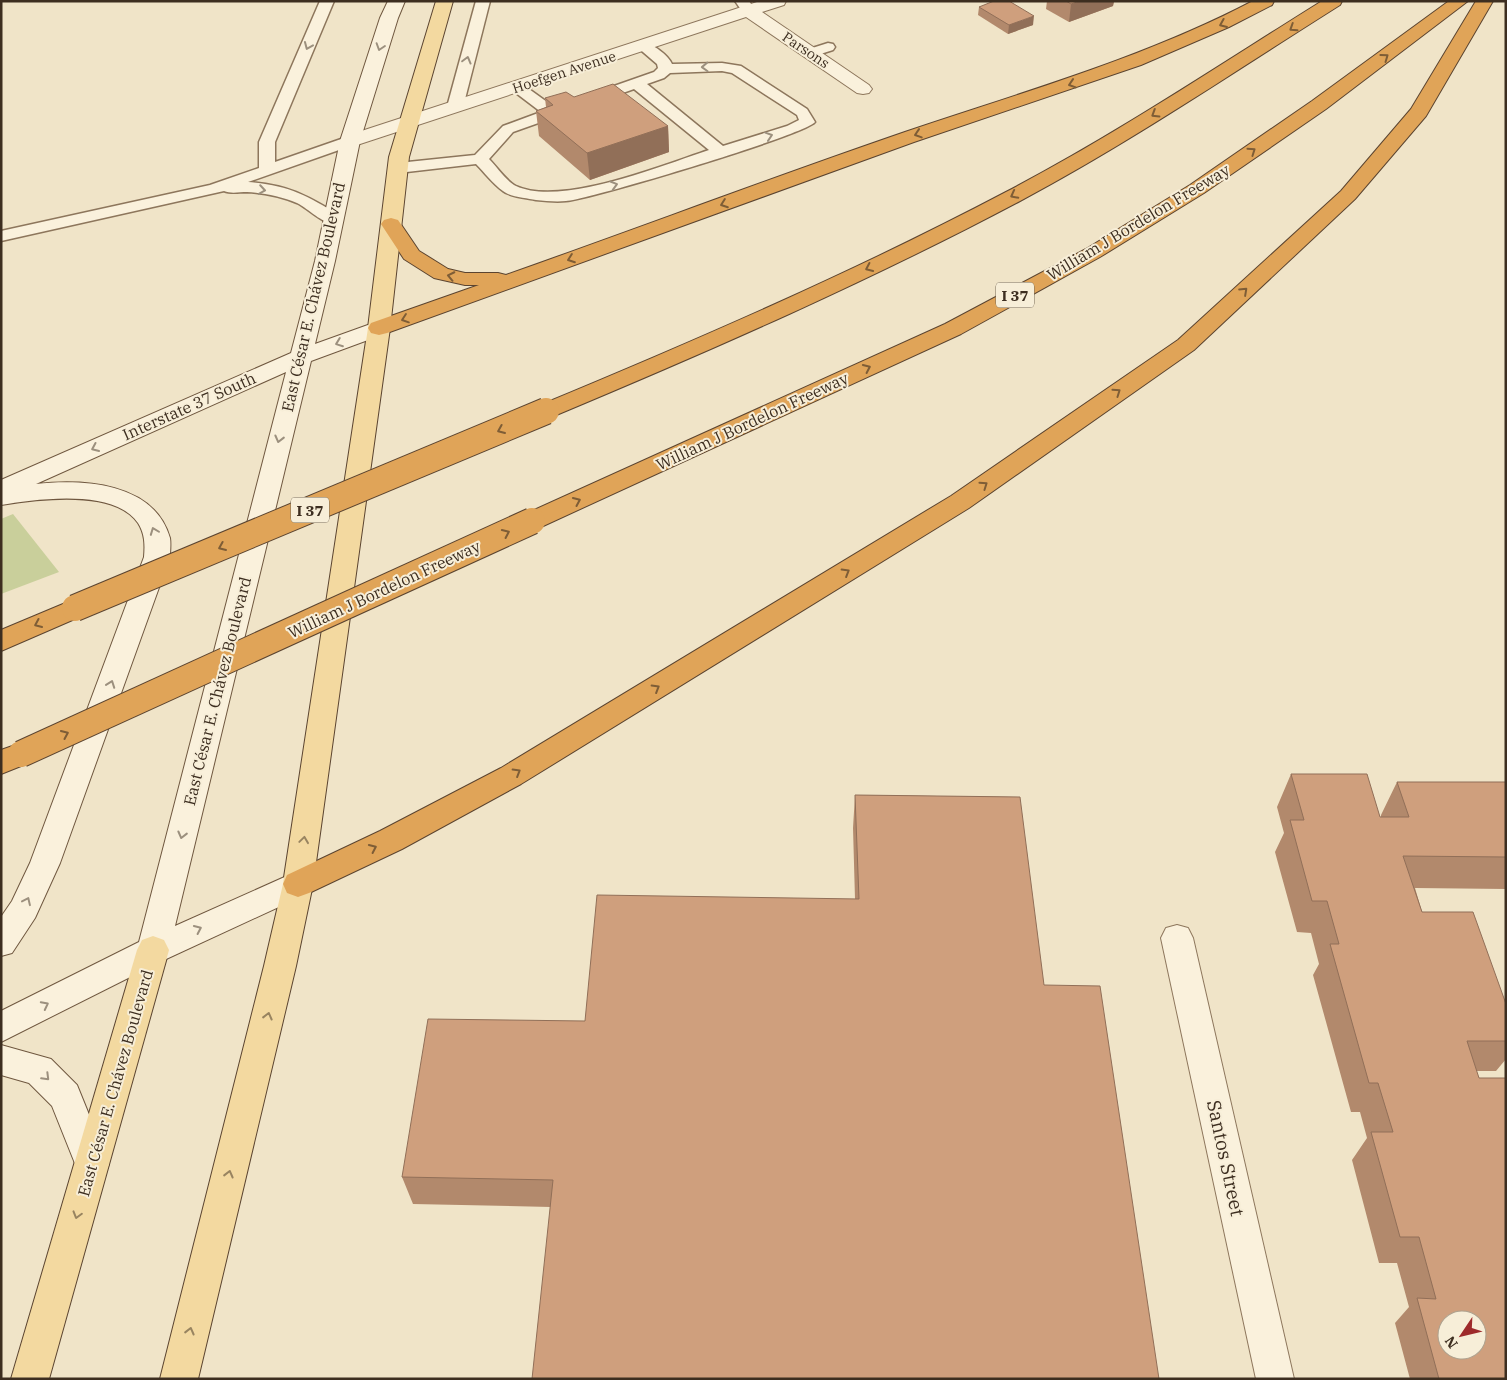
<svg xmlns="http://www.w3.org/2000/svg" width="1507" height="1380" font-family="'IBM Plex Serif',serif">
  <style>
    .green { fill: #c9cf9b }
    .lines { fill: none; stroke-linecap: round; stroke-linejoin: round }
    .lane-casing { stroke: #8d765c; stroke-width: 3 }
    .street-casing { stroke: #8d765c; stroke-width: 2 }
    .secondary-casing { stroke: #6f573f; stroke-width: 2 }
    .primary-casing { stroke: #5b4430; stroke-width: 2 }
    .highway-casing { stroke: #5b4430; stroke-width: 2 }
    .lane { fill: #faf1dc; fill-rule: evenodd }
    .street { fill: #faf1dc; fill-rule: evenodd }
    .secondary { fill: #faf1dc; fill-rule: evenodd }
    .primary { fill: #f3d9a0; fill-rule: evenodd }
    .highway { fill: #e0a458; fill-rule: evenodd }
    .highway-bridge-casing { stroke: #5b4430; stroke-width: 28; stroke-linecap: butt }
    .highway-bridge { stroke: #e0a458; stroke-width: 26 }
    .wall { fill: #b2896c }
    .shaded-wall { fill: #916f58 }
    .building { fill: #cf9f7d; stroke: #916f58; fill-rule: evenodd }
    .oneway { stroke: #7e5d36 }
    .oneway2 { stroke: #9c907e }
    .oneway3 { stroke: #988460 }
    .labels { text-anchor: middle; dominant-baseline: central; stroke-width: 4; stroke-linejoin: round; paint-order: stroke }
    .far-street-label { font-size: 14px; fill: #3d2e20; stroke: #f7eed8 }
    .shield { fill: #f7eed8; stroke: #756857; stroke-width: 1 }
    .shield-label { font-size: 15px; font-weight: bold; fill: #3d2e20 }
    .street-label { font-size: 16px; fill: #3d2e20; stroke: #f7eed8 }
    .near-street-label { font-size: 19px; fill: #3d2e20; stroke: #f7eed8 }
  </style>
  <rect width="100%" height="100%" fill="#f0e4c8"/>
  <polygon class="green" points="13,514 59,572 1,594 1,519"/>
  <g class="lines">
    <g class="lane-casing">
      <g id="lane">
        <path d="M 320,1 L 334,1 L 275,142 L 275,162 L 344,138 L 356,138 L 358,141 L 356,144 L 248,182 C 288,185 306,195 339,215 L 341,219 L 339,223 C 323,226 311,210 297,203 C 282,197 264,193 247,192 C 239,192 231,194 224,191 L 1,241 L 1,231 L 210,185 L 259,168 L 259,142 Z"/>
        <polygon points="476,1 490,1 463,107 460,110 450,110 447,107"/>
        <polygon points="735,1 749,1 756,11 754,14 744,14"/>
        <path d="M 643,42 C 653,44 668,55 672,64 L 722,63 L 741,66 L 807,109 L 815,122 C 807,134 591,199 566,201 C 557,202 545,201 536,200 C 527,198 510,197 503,191 C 493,184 485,173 476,164 L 398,173 L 392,171 L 390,168 L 392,165 L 398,163 L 475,155 L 503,126 L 541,112 L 512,90 L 510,87 L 512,84 L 522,84 L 554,107 L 654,72 L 658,68 L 657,64 L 636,46 L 638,43 ZM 722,71 L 732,73 L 797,115 L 799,120 L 787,126 L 723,146 L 647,84 L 664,78 L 670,73 ZM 634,89 L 709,150 C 663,165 561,207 516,186 C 506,181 497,167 489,159 L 513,132 Z"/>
        <polygon points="828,43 833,44 835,47 833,50 811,57 806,56 804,53 806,50"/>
      </g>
    </g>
    <g class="street-casing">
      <g id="street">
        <polygon points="760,1 786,1 784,5 762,12 869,85 872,89 869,93 863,94 857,93 746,17 357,145 350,147 343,145 340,141 343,137"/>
        <polygon points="1177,925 1188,928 1193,938 1294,1379 1256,1379 1161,938 1166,928"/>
      </g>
    </g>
    <g class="secondary-casing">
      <g id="secondary">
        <path d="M 388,1 L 405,1 L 398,18 L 360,141 L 335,261 L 315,344 L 379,321 L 387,323 L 390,328 L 387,333 L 311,361 L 175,926 L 298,871 L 309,875 L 313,884 L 309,893 L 164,960 L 1,1042 L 1,1011 L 139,942 L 286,372 L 36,484 C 83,479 154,482 170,538 C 171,544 170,551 170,557 L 60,863 L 35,918 L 12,953 L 1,956 L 1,917 L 12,901 L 30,863 L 144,557 C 145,545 145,534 138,523 C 114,488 37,499 1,505 L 1,480 L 291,353 L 315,261 L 340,141 L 380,18 Z"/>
        <polygon points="1,1045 51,1059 77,1085 109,1164 104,1176 92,1181 80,1176 52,1106 29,1083 1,1075"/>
      </g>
    </g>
    <g class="primary-casing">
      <g id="primary">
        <polygon points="436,1 453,1 409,157 390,328 313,884 296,966 198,1379 160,1379 264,966 283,884 368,328 389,157"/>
        <polygon points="153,936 164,940 169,950 49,1379 11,1379 137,950 142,940"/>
      </g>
    </g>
    <g class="highway-casing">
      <g id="highway">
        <path d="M 1253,1 L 1274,1 L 1272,5 L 1229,27 L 1141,65 L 914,142 L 387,333 L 379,335 L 371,333 L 368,328 L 371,323 L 479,285 L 465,285 L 434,278 L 404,259 L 381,224 L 384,220 L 391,218 L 398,220 L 419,251 L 448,269 L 465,273 L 498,273 L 506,275 C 639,228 771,178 905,132 C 1023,92 1142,59 1253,1 Z"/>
        <path d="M 1322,1 L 1342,1 L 1340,5 C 1235,71 1131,142 1020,201 C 869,281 712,350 554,416 L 546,418 L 538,416 L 534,411 L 538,406 C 697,340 854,272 1006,192 C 1115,135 1218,66 1322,1 Z"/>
        <polygon points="1449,1 1468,1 1326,109 1204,193 1100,257 961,334 541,527 532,530 523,527 520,521 523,515 945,324 1086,249 1190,185 1312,101"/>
        <polygon points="1476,1 1493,1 1426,116 1355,199 1194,350 969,508 521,784 402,849 309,893 298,897 287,893 283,884 287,875 380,831 501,768 951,496 1178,340 1341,191 1411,109"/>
        <polygon points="75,599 84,601 88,608 84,615 1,651 1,630"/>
        <polygon points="21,743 31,746 35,754 31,762 1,774 1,750"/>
      </g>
    </g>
    <use href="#lane" class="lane"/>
    <use href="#street" class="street"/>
    <use href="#secondary" class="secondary"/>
    <use href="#primary" class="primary"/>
    <use href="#highway" class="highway"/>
    <g class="highway-bridge-casing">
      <g id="highway-bridge">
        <polyline points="75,608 546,411"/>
        <polyline points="21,754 532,521"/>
      </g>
    </g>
    <use href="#highway-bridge" class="highway-bridge"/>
  </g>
  <g class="wall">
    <polygon points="1047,1 1114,1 1113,6 1069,22 1046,9"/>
    <polygon points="979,7 1033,25 1008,34 978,15"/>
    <polygon points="574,97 668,126 669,152 590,180 539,136 536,111 546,107 545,98"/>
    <polygon points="1291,774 1380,817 1381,817 1381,815 1397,782 1506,782 1506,889 1415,888 1422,912 1506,1004 1506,1059 1496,1071 1476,1071 1506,1379 1410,1379 1395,1323 1409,1307 1397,1263 1379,1263 1352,1160 1367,1138 1360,1112 1351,1112 1313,975 1319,964 1311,933 1297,932 1275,852 1284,833 1277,807"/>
    <polygon points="855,795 1020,797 551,1207 413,1204 402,1177 585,1021 855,899 853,828"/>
  </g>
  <g class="shaded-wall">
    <polygon points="1080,1 1114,1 1113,6 1069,22 1071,4"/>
    <polygon points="1034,16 1033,25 1008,34 1009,25"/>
    <polygon points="668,126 669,152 590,180 587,153"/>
  </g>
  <g class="building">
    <polygon points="994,1 1009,1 1034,16 1009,25 979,7"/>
    <polygon points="1066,1 1080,1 1071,4"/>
    <polygon points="613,84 668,126 587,153 536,111 553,105 545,98 566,92 574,97"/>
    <path d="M 1291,774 L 1367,774 L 1380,817 L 1409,817 L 1397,782 L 1506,782 L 1506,857 L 1403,856 L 1422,912 L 1473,912 L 1506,1004 L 1506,1041 L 1467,1041 L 1479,1078 L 1506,1078 L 1506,1379 L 1439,1379 L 1417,1298 L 1436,1299 L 1419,1237 L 1400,1237 L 1371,1132 L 1393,1132 L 1378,1083 L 1369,1083 L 1330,944 L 1339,944 L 1327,901 L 1312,901 L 1290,820 L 1304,820 ZM 1447,1320 L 1477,1320 L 1477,1350 L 1447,1350 Z"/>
    <polygon points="855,795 1020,797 1044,985 1100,986 1159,1379 532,1379 553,1180 402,1177 428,1019 585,1021 597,895 859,899"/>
  </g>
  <defs><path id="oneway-chevron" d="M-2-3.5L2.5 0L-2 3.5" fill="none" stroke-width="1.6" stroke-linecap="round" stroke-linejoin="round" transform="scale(1.25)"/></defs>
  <g class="oneway">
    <use href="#oneway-chevron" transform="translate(1223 24) rotate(157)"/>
    <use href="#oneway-chevron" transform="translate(1293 28) rotate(147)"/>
    <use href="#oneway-chevron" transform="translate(1385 57) rotate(-36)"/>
    <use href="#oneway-chevron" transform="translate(1072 84) rotate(162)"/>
    <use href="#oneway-chevron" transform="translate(1155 114) rotate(148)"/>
    <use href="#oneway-chevron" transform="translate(918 134) rotate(162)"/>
    <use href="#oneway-chevron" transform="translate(1252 151) rotate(-35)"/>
    <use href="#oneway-chevron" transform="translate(1014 195) rotate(152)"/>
    <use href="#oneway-chevron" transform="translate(724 204) rotate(160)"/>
    <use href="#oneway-chevron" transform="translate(571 259) rotate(160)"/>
    <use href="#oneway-chevron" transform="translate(869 268) rotate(155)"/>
    <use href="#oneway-chevron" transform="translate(451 276) rotate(-168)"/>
    <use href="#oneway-chevron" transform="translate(1244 291) rotate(-43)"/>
    <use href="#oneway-chevron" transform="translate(405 319) rotate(161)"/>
    <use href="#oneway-chevron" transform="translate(867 368) rotate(-25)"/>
    <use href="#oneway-chevron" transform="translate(1117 392) rotate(-35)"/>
    <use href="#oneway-chevron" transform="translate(501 430) rotate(157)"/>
    <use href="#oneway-chevron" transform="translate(984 485) rotate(-35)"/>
    <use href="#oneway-chevron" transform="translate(577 501) rotate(-24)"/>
    <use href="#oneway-chevron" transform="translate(506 533) rotate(-25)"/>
    <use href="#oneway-chevron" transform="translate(222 547) rotate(157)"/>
    <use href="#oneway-chevron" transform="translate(846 572) rotate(-31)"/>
    <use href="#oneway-chevron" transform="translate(38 624) rotate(156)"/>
    <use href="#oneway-chevron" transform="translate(656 688) rotate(-31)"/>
    <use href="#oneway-chevron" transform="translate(65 734) rotate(-24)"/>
    <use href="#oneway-chevron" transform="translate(517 772) rotate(-31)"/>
    <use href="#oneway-chevron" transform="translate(373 848) rotate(-25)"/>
  </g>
  <g class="oneway2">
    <use href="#oneway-chevron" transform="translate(308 46) rotate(113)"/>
    <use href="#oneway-chevron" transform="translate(380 47) rotate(108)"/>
    <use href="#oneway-chevron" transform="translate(467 60) rotate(-75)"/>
    <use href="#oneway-chevron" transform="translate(705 67) rotate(178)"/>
    <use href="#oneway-chevron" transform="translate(769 136) rotate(-18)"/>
    <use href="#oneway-chevron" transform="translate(614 185) rotate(-16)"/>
    <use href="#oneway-chevron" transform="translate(262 190) rotate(9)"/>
    <use href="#oneway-chevron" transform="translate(339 343) rotate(159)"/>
    <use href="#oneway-chevron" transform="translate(279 439) rotate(104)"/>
    <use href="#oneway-chevron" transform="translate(95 448) rotate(156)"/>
    <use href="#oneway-chevron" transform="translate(154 531) rotate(-111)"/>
    <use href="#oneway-chevron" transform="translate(111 684) rotate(-70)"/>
    <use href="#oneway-chevron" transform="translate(182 835) rotate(104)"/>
    <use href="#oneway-chevron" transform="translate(27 901) rotate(-65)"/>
    <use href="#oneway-chevron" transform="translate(198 929) rotate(-25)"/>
    <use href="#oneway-chevron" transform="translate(45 1005) rotate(-27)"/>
    <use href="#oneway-chevron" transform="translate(46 1077) rotate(45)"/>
  </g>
  <g class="oneway3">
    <use href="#oneway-chevron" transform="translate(304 840) rotate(-82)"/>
    <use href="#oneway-chevron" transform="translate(268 1016) rotate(-76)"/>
    <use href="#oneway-chevron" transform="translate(229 1174) rotate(-76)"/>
    <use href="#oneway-chevron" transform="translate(77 1215) rotate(106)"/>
    <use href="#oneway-chevron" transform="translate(190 1331) rotate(-76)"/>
  </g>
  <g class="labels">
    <g class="far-street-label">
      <text transform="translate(806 50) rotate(34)">Parsons</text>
      <text transform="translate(564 72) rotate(-18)">Hoefgen Avenue</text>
    </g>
    <g class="shield">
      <rect x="996" y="282.5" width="38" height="25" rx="4"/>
      <rect x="291" y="497.5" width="38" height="25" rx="4"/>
    </g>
    <g class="shield-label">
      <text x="1015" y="295">I 37</text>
      <text x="310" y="510">I 37</text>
    </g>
    <g class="street-label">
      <text transform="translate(1138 222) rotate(-31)">William J Bordelon Freeway</text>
      <text transform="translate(313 297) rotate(-77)">East César E. Chávez Boulevard</text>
      <text transform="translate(189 406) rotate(-24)">Interstate 37 South</text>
      <text transform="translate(752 421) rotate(-25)">William J Bordelon Freeway</text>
      <text transform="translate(384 589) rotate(-25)">William J Bordelon Freeway</text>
      <text transform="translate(217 691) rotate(-76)">East César E. Chávez Boulevard</text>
      <text transform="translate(115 1083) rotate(-74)">East César E. Chávez Boulevard</text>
    </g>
    <g class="near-street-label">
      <text transform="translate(1226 1158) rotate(78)">Santos Street</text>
    </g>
  </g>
  <rect width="1507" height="1380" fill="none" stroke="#3d2e20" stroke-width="5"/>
  <g transform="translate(1462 1335) rotate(235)"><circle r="24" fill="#f7eed8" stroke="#ada18e"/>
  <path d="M0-4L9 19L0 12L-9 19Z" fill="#9e2a2b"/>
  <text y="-8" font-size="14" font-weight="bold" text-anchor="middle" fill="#3d2e20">N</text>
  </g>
</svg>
